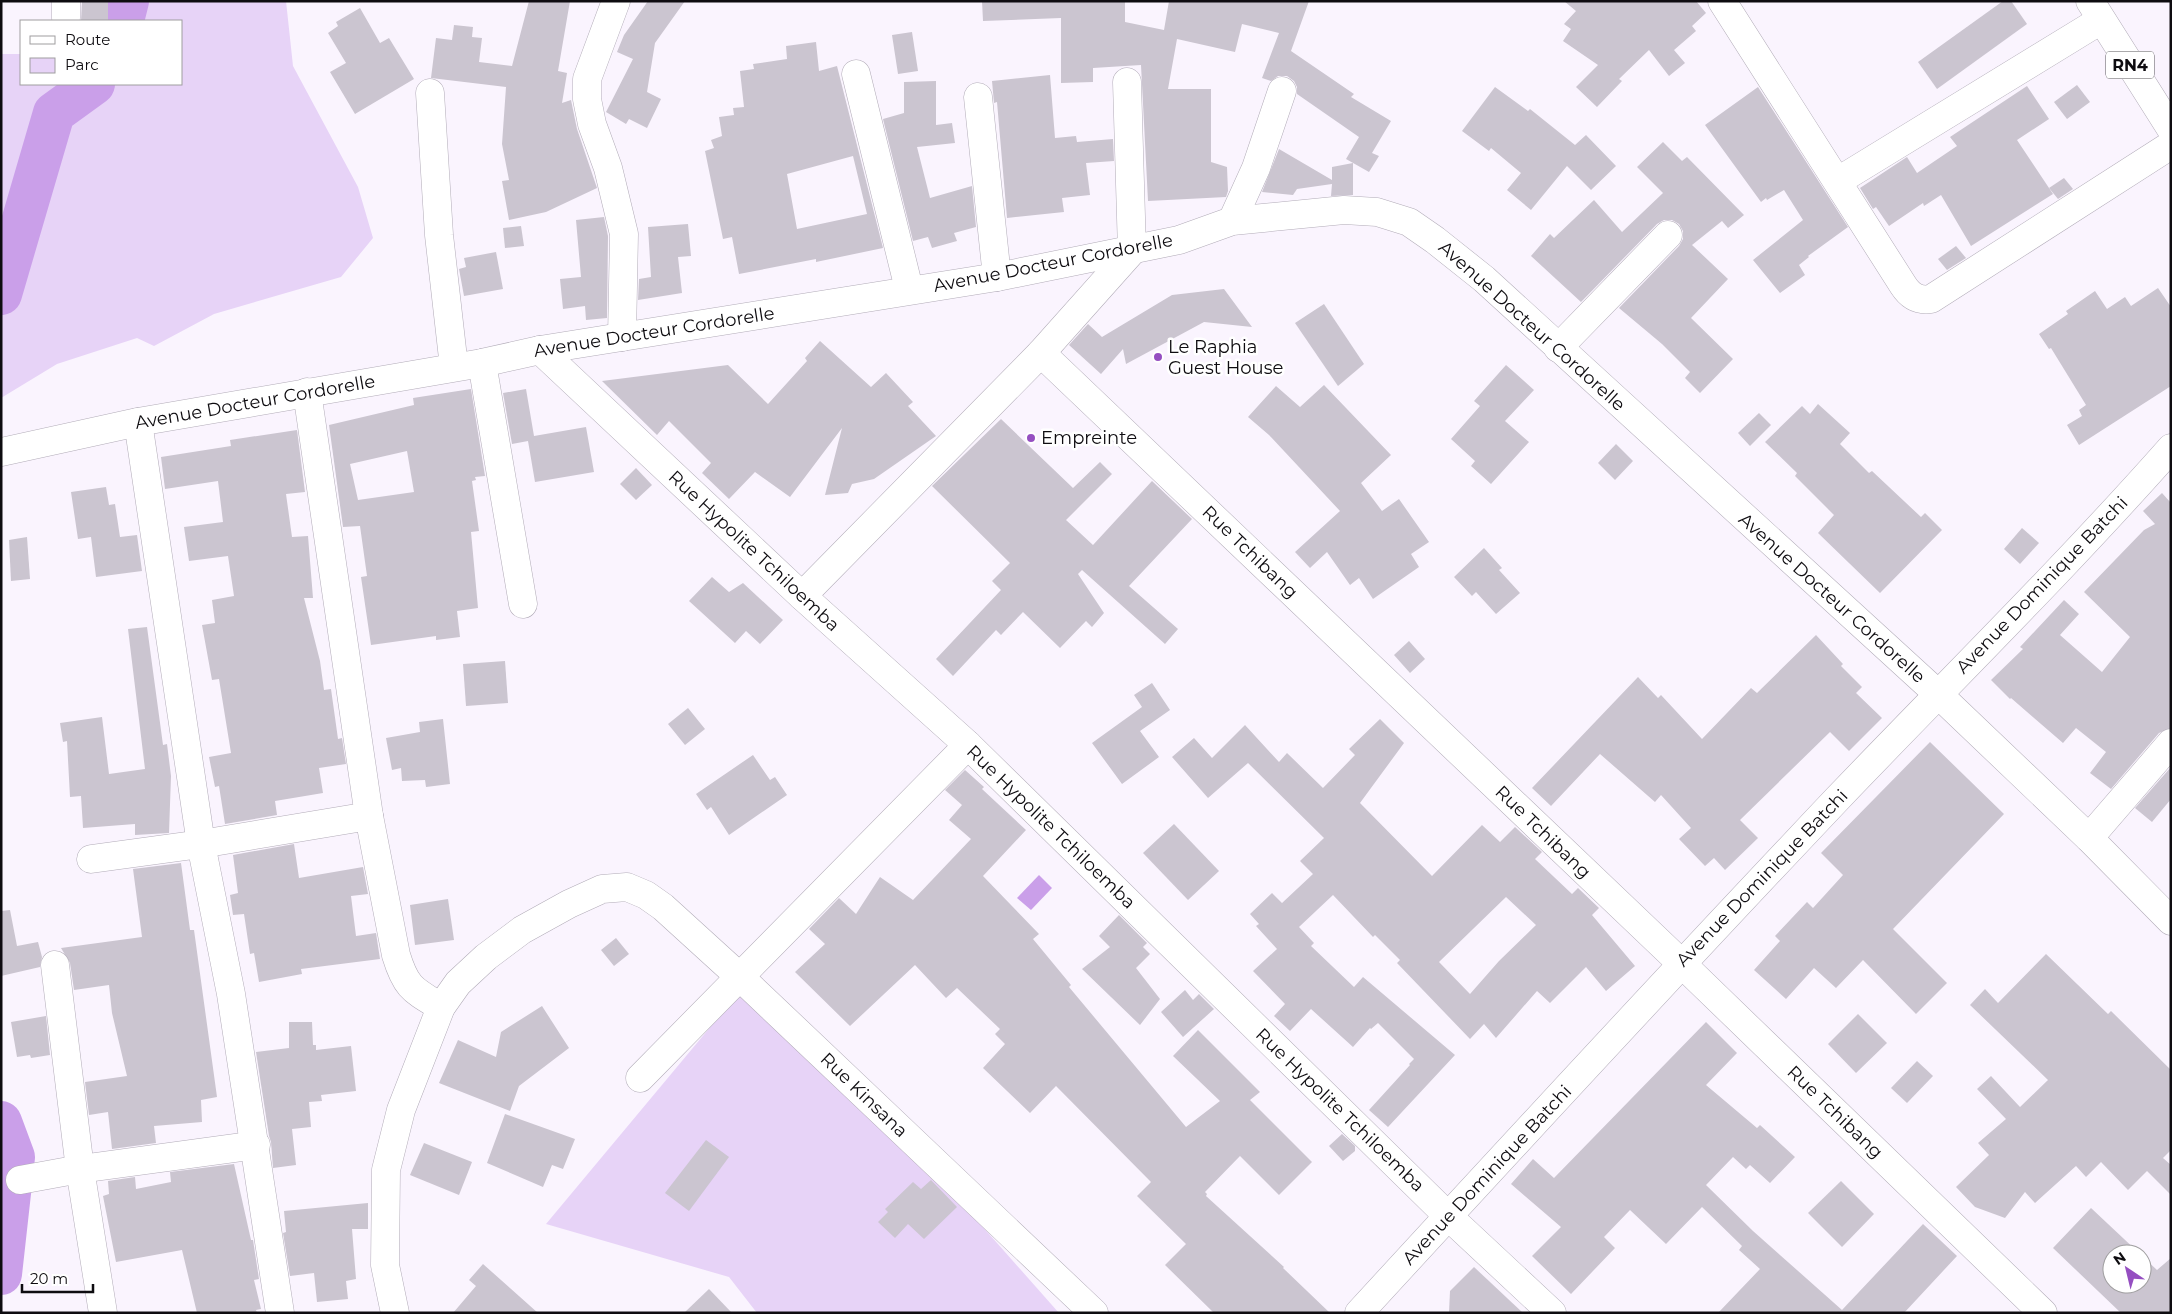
<svg xmlns="http://www.w3.org/2000/svg" width="2172" height="1314" font-family="Montserrat,sans-serif">
  <style>
    .green { fill: #e7d3f7 }
    .water { fill: #ca9fe9 }
    .lines { fill: none; stroke-linecap: round; stroke-linejoin: round }
    .river { stroke: #ca9fe9; stroke-width: 42 }
    .building { fill: #cbc5d0; fill-rule: evenodd }
    .minor-casing { stroke: #b2acb8; stroke-width: 29 }
    .highway-casing { stroke: #b2acb8; stroke-width: 29 }
    .minor { stroke: #fff; stroke-width: 28 }
    .highway { stroke: #fff; stroke-width: 28 }
    .poi-dot { fill: #954ec1; stroke: #fff; stroke-width: 2 }
    .labels { text-anchor: middle; dominant-baseline: central; stroke-width: 5; stroke-linejoin: round; paint-order: stroke }
    .shield { fill: #fff; stroke: #565558; stroke-width: 1 }
    .shield-label { font-size: 16px; font-weight: bold; fill: #0e0c10 }
    .street-label { font-size: 18px; fill: #0e0c10; stroke: #fff }
    .poi-label { font-size: 18px; fill: #0e0c10; stroke: #fff; text-anchor: start }
  </style>
  <rect width="100%" height="100%" fill="#faf4fe"/>
  <g class="green">
    <polygon points="135,1 286,1 293,66 358,187 373,238 341,277 214,314 154,346 137,338 57,364 1,398 1,54 21,54 21,84 181,84 181,21 131,21"/>
    <polygon points="739,987 913,1148 1059,1313 757,1313 729,1277 546,1224 712,1025"/>
  </g>
  <polygon class="water" points="1039,875 1052,888 1031,910 1017,898"/>
  <g class="lines">
    <g class="river">
      <polyline points="123,21 128,1"/>
      <polyline points="1,294 54,113 94,84"/>
      <polyline points="1,1122 14,1157 1,1274"/>
    </g>
  </g>
  <g class="building">
    <polygon points="82,1 108,1 108,21 81,21"/>
    <polygon points="529,1 570,1 558,71 567,73 562,103 571,100 577,129 597,188 546,212 509,220 502,181 509,180 502,144 506,87 431,78 436,38 452,40 454,25 473,27 472,37 482,38 479,62 512,66"/>
    <polygon points="648,1 685,1 655,43 647,92 661,99 647,128 629,119 626,124 606,112 633,59 617,52 624,35"/>
    <polygon points="982,1 1125,1 1125,22 1164,30 1169,1 1309,1 1291,51 1354,94 1351,97 1391,121 1372,153 1379,156 1369,172 1346,159 1359,137 1297,94 1297,87 1294,81 1287,76 1278,76 1271,81 1262,78 1279,33 1242,24 1235,52 1177,39 1168,89 1211,89 1211,162 1227,167 1228,191 1226,197 1148,201 1141,65 1093,68 1093,82 1061,83 1061,18 983,21"/>
    <polygon points="1564,1 1696,1 1706,13 1692,26 1696,31 1674,50 1685,63 1669,76 1649,50 1619,79 1622,81 1597,107 1576,87 1598,65 1563,41 1571,29 1564,24 1576,11"/>
    <polygon points="2003,1 2011,1 2027,24 1937,89 1918,62"/>
    <polygon points="360,8 380,43 389,38 414,79 355,114 330,72 346,63 328,33 338,26 336,22"/>
    <polygon points="912,32 918,71 898,74 892,35"/>
    <path d="M 816,42 L 819,71 L 837,66 L 883,248 L 816,262 L 816,259 L 739,274 L 732,237 L 723,239 L 705,151 L 714,148 L 711,140 L 722,136 L 719,117 L 734,115 L 733,108 L 744,107 L 740,71 L 754,69 L 753,64 L 787,59 L 786,46 ZM 853,156 L 867,214 L 797,229 L 787,174 Z"/>
    <polygon points="1050,75 1055,138 1076,136 1077,142 1113,139 1114,161 1086,163 1090,195 1062,198 1064,212 1007,218 997,102 994,103 992,81"/>
    <polygon points="936,81 936,125 952,123 955,143 917,147 930,198 972,186 976,227 954,233 957,241 932,248 928,237 913,241 883,119 904,113 904,82"/>
    <polygon points="2077,85 2090,102 2067,119 2054,102"/>
    <polygon points="2027,86 2049,119 2017,140 2053,194 1971,246 1941,195 1924,206 1923,203 1889,226 1876,207 1873,209 1860,188 1907,157 1917,173 1957,146 1950,137"/>
    <polygon points="1495,87 1528,111 1530,109 1575,145 1586,135 1616,166 1591,190 1567,166 1531,210 1507,190 1521,173 1491,148 1489,151 1462,131"/>
    <polygon points="1758,87 1848,227 1808,256 1809,257 1799,265 1805,275 1780,293 1753,260 1803,220 1784,190 1767,200 1766,198 1761,202 1705,125"/>
    <polygon points="1663,142 1682,161 1687,157 1744,215 1728,228 1722,221 1692,245 1728,279 1691,318 1733,359 1700,393 1685,378 1690,372 1662,344 1619,308 1679,246 1683,239 1683,231 1679,224 1672,220 1664,220 1657,224 1581,302 1531,256 1550,234 1554,238 1594,200 1622,232 1663,193 1637,167"/>
    <polygon points="1279,149 1332,180 1332,167 1353,163 1353,195 1331,196 1332,184 1297,189 1293,195 1262,192"/>
    <polygon points="2064,178 2073,189 2058,199 2049,188"/>
    <polygon points="604,217 608,236 607,318 586,320 585,306 563,309 560,279 581,277 576,220"/>
    <polygon points="688,224 691,256 678,257 682,293 638,300 639,279 651,277 648,227"/>
    <polygon points="521,226 524,246 505,248 503,228"/>
    <polygon points="1956,246 1966,258 1947,270 1938,259"/>
    <polygon points="496,252 503,289 464,296 459,269 466,267 464,258"/>
    <polygon points="2158,288 2171,307 2171,386 2079,445 2067,425 2082,416 2079,410 2086,405 2051,348 2049,349 2039,334 2068,314 2066,311 2095,291 2107,309 2125,297 2131,306"/>
    <polygon points="1224,289 1252,327 1204,322 1126,364 1123,349 1101,374 1069,345 1088,324 1102,337 1172,295"/>
    <polygon points="1324,304 1364,364 1338,386 1295,323"/>
    <polygon points="820,341 871,387 886,373 913,402 908,406 936,436 874,479 852,484 848,493 825,495 842,428 790,497 755,472 729,499 702,473 711,463 669,421 657,435 602,381 728,365 768,404 807,361 805,358"/>
    <polygon points="1506,365 1534,390 1505,421 1529,442 1491,484 1471,466 1475,461 1451,439 1480,406 1474,401"/>
    <polygon points="1324,385 1391,455 1361,483 1382,511 1399,499 1429,542 1411,554 1419,567 1373,599 1359,578 1350,585 1327,552 1310,568 1295,552 1340,511 1269,435 1248,417 1276,386 1300,407"/>
    <path d="M 471,389 L 485,476 L 475,477 L 476,480 L 472,481 L 479,531 L 471,532 L 478,608 L 457,611 L 460,637 L 436,640 L 436,636 L 371,645 L 361,577 L 367,576 L 360,526 L 343,527 L 329,425 L 414,405 L 413,398 ZM 407,451 L 414,492 L 358,500 L 350,464 Z"/>
    <polygon points="526,389 534,436 586,427 594,472 535,482 528,441 512,444 503,393"/>
    <polygon points="1818,404 1850,433 1840,444 1869,473 1872,471 1921,517 1925,513 1942,530 1880,593 1818,533 1834,515 1795,476 1797,473 1765,442 1802,406 1810,414"/>
    <polygon points="1759,413 1771,425 1750,446 1738,433"/>
    <polygon points="1001,419 1073,488 1100,462 1112,474 1066,520 1093,545 1152,481 1192,519 1129,586 1178,629 1165,644 1082,570 1078,574 1104,613 1092,627 1086,621 1060,648 1023,612 1001,635 996,630 953,676 936,659 1001,590 992,581 1010,563 932,486"/>
    <polygon points="297,430 305,492 286,494 292,537 308,536 313,598 304,598 320,661 324,690 331,689 338,739 342,738 346,764 319,768 323,793 275,801 277,815 225,824 219,786 215,787 209,757 231,753 219,679 212,680 202,625 215,623 212,600 234,596 228,556 189,561 184,527 223,522 218,481 165,489 161,457 231,446 230,440"/>
    <polygon points="1616,444 1633,461 1615,480 1598,463"/>
    <polygon points="636,468 652,485 636,500 620,484"/>
    <polygon points="106,487 109,505 115,504 120,537 137,535 142,571 96,577 91,537 78,539 71,492"/>
    <polygon points="2162,493 2171,503 2171,728 2159,733 2111,789 2090,773 2106,752 2076,728 2063,743 2011,698 2010,699 1991,680 2023,649 2020,647 2064,600 2079,614 2060,635 2102,672 2130,637 2084,592 2144,530 2155,524 2143,511"/>
    <polygon points="2022,528 2039,543 2020,564 2004,549"/>
    <polygon points="27,537 30,579 11,581 9,540"/>
    <polygon points="1484,548 1502,568 1499,570 1520,593 1496,614 1476,592 1472,596 1454,577"/>
    <polygon points="712,577 729,592 743,583 783,620 760,644 746,631 735,643 689,601"/>
    <polygon points="147,627 163,745 167,744 171,776 169,833 135,835 135,824 83,828 81,796 70,797 67,741 63,742 60,723 102,717 109,774 145,769 128,629"/>
    <polygon points="1816,635 1843,664 1841,666 1862,687 1856,693 1882,718 1849,751 1830,732 1740,820 1758,838 1725,870 1714,858 1705,866 1679,839 1691,828 1661,795 1655,802 1600,754 1551,806 1532,788 1638,677 1658,698 1661,695 1702,739 1751,688 1757,693"/>
    <polygon points="1409,641 1425,659 1410,673 1394,655"/>
    <polygon points="505,661 508,703 466,706 463,664"/>
    <polygon points="1152,683 1170,710 1140,731 1159,757 1122,784 1092,743 1142,707 1134,695"/>
    <polygon points="688,708 705,729 685,745 668,724"/>
    <polygon points="443,719 450,784 426,787 425,780 402,781 401,768 392,770 386,738 420,732 419,722"/>
    <path d="M 1380,719 L 1404,743 L 1360,803 L 1432,876 L 1482,825 L 1500,842 L 1515,827 L 1542,852 L 1535,859 L 1572,894 L 1578,888 L 1599,908 L 1592,915 L 1635,966 L 1606,991 L 1586,967 L 1550,1003 L 1537,991 L 1496,1038 L 1484,1024 L 1470,1039 L 1397,963 L 1400,960 L 1375,935 L 1373,937 L 1333,895 L 1299,927 L 1314,943 L 1311,946 L 1354,987 L 1363,977 L 1455,1055 L 1388,1127 L 1369,1110 L 1410,1065 L 1409,1064 L 1414,1059 L 1378,1023 L 1371,1029 L 1370,1028 L 1353,1047 L 1311,1009 L 1290,1031 L 1274,1016 L 1285,1004 L 1253,971 L 1277,949 L 1256,926 L 1259,924 L 1250,914 L 1272,893 L 1282,903 L 1313,874 L 1300,861 L 1324,838 L 1248,763 L 1208,798 L 1172,757 L 1194,738 L 1212,758 L 1245,725 L 1279,762 L 1287,753 L 1323,788 L 1355,755 L 1349,749 ZM 1506,897 L 1536,925 L 1499,961 L 1470,994 L 1439,962 Z"/>
    <polygon points="1930,742 2004,814 1893,929 1947,983 1916,1014 1863,960 1836,988 1814,968 1786,999 1754,970 1780,941 1775,936 1807,902 1813,908 1843,875 1821,853"/>
    <polygon points="753,755 770,780 775,777 787,795 729,835 711,807 707,810 696,794"/>
    <polygon points="2171,767 2171,799 2152,822 2135,808"/>
    <polygon points="965,770 984,787 982,789 1026,830 983,876 1039,934 1033,939 1071,985 1069,987 1186,1127 1220,1101 1173,1056 1198,1030 1260,1092 1250,1100 1312,1162 1279,1195 1240,1156 1205,1192 1207,1194 1206,1196 1284,1267 1283,1268 1330,1313 1214,1313 1165,1265 1186,1244 1137,1196 1151,1182 1056,1086 1030,1113 983,1068 1005,1044 995,1034 1000,1029 957,988 946,998 915,965 850,1026 795,972 825,944 809,929 839,898 856,914 880,877 913,900 971,839 949,820 962,805 945,790"/>
    <polygon points="1174,824 1219,871 1188,900 1143,853"/>
    <polygon points="294,844 299,878 363,867 368,894 351,896 356,936 376,933 380,959 301,969 302,974 259,982 254,953 250,954 244,914 233,915 230,895 238,893 233,855"/>
    <polygon points="181,863 190,930 194,930 217,1097 201,1100 202,1122 154,1126 156,1143 112,1149 108,1112 89,1115 85,1082 127,1076 112,1013 109,985 74,990 70,963 61,948 142,937 133,869"/>
    <polygon points="448,899 454,940 415,945 410,905"/>
    <polygon points="10,910 17,946 38,942 42,957 40,967 1,976 1,911"/>
    <polygon points="1119,915 1147,943 1143,947 1150,954 1136,968 1160,999 1140,1025 1082,969 1110,947 1099,936"/>
    <polygon points="616,938 629,954 614,966 601,950"/>
    <polygon points="2046,954 2108,1014 2111,1011 2171,1070 2171,1150 2163,1158 2171,1165 2171,1195 2147,1171 2128,1190 2101,1162 2086,1177 2076,1166 2035,1203 2025,1192 2005,1218 1975,1207 1956,1187 1989,1155 1978,1143 2006,1119 1977,1089 1991,1076 2020,1107 2048,1080 1970,1005 1985,989 1998,1003"/>
    <polygon points="1185,990 1193,1000 1199,994 1214,1009 1183,1037 1161,1012"/>
    <polygon points="542,1006 569,1048 519,1086 510,1111 439,1083 458,1040 496,1057 501,1032"/>
    <polygon points="1858,1014 1887,1043 1856,1073 1828,1044"/>
    <polygon points="46,1016 50,1055 31,1058 30,1055 17,1057 11,1022"/>
    <polygon points="289,1022 312,1022 313,1045 316,1045 316,1050 351,1046 356,1091 321,1095 322,1101 309,1102 311,1127 292,1129 296,1165 273,1168 271,1142 269,1136 256,1052 289,1048"/>
    <polygon points="1706,1022 1737,1053 1706,1085 1757,1128 1760,1125 1795,1157 1770,1183 1750,1165 1746,1169 1733,1157 1706,1185 1753,1231 1842,1310 1923,1224 1957,1256 1904,1313 1718,1313 1760,1269 1739,1250 1742,1246 1702,1207 1666,1244 1630,1210 1604,1237 1615,1248 1571,1294 1532,1256 1561,1227 1511,1184 1533,1159 1554,1178"/>
    <polygon points="1917,1061 1933,1076 1907,1103 1891,1088"/>
    <polygon points="505,1114 575,1139 563,1169 552,1165 543,1187 487,1163"/>
    <polygon points="1342,1134 1355,1146 1355,1151 1343,1161 1329,1146"/>
    <polygon points="706,1140 729,1157 689,1211 665,1193"/>
    <polygon points="424,1143 472,1162 459,1195 410,1175"/>
    <polygon points="234,1164 251,1240 253,1240 259,1279 254,1280 261,1309 256,1310 257,1313 197,1313 182,1250 116,1262 103,1196 109,1194 108,1181 135,1177 136,1189 171,1182 170,1172"/>
    <polygon points="931,1180 957,1207 924,1239 908,1224 895,1238 878,1222 888,1212 885,1209 913,1182 921,1189"/>
    <polygon points="1841,1181 1874,1214 1842,1247 1808,1213"/>
    <polygon points="368,1203 368,1229 352,1229 356,1279 346,1281 348,1299 317,1302 314,1273 290,1276 283,1233 286,1232 284,1211"/>
    <polygon points="2091,1208 2140,1254 2112,1254 2112,1284 2142,1284 2142,1256 2157,1270 2171,1258 2171,1313 2121,1313 2053,1248"/>
    <polygon points="483,1264 538,1313 453,1313 476,1286 469,1280"/>
    <polygon points="1474,1267 1523,1313 1449,1313 1450,1291"/>
    <polygon points="709,1289 732,1313 684,1313"/>
  </g>
  <g class="lines">
    <g class="minor-casing">
      <g id="minor">
        <polyline points="616,1 587,79 587,99 592,124 608,168 624,234 622,337"/>
        <path d="M 1722,1 L 1903,285 C 1910,296 1918,301 1931,299 L 2171,145"/>
        <polyline points="66,18 66,1"/>
        <polyline points="856,74 909,289"/>
        <polyline points="430,93 439,235 454,367"/>
        <polyline points="978,97 997,277"/>
        <polyline points="1838,181 2101,20"/>
        <polyline points="1232,221 1256,168 1282,91"/>
        <polyline points="1558,348 1668,235"/>
        <polyline points="540,350 802,596 968,745 1448,1216 1552,1313"/>
        <polyline points="1041,353 1681,963 2043,1313"/>
        <polyline points="482,363 523,604"/>
        <path d="M 307,392 L 369,816 L 396,955 C 406,988 413,990 441,1007"/>
        <polyline points="138,422 201,844 231,994 280,1313"/>
        <polyline points="1,452 138,422 482,363 540,350 997,277 1179,240 1232,221 1344,210 1377,212 1409,222 1435,240 1484,279 1938,694 2089,838 2171,921"/>
        <polyline points="802,596 1041,353 1132,251 1127,82"/>
        <polyline points="2089,838 2171,743"/>
        <polyline points="91,859 201,844 369,816"/>
        <polyline points="55,965 80,1169 103,1313"/>
        <polyline points="640,1078 968,745"/>
        <polyline points="20,1180 80,1169 256,1145"/>
        <polyline points="395,1313 385,1265 386,1170 401,1110 441,1007 458,983 486,957 522,930 569,904 602,889 627,887 646,895 663,907 741,978 1094,1313"/>
        <path d="M 1359,1313 C 1518,1140 1677,968 1838,798 C 1949,682 2064,569 2171,448"/>
      </g>
    </g>
    <g class="highway-casing">
      <polyline id="highway" points="2090,1 2171,129"/>
    </g>
    <use href="#minor" class="minor"/>
    <use href="#highway" class="highway"/>
  </g>
  <g class="poi-dot">
    <circle cx="1158" cy="357" r="5"/>
    <circle cx="1031" cy="438" r="5"/>
  </g>
  <g class="labels">
    <rect class="shield" x="2106" y="51.5" width="48" height="27" rx="4"/>
    <g class="shield-label">
      <text x="2130" y="65">RN4</text>
    </g>
    <g class="street-label">
      <text transform="translate(1053 263) rotate(-11)">Avenue Docteur Cordorelle</text>
      <text transform="translate(1532 326) rotate(42)">Avenue Docteur Cordorelle</text>
      <text transform="translate(654 332) rotate(-9)">Avenue Docteur Cordorelle</text>
      <text transform="translate(255 402) rotate(-10)">Avenue Docteur Cordorelle</text>
      <text transform="translate(754 551) rotate(43)">Rue Hypolite Tchiloemba</text>
      <text transform="translate(1250 552) rotate(44)">Rue Tchibang</text>
      <text transform="translate(2042 585) rotate(-46)">Avenue Dominique Batchi</text>
      <text transform="translate(1832 598) rotate(42)">Avenue Docteur Cordorelle</text>
      <text transform="translate(1051 827) rotate(44)">Rue Hypolite Tchiloemba</text>
      <text transform="translate(1543 832) rotate(44)">Rue Tchibang</text>
      <text transform="translate(1762 878) rotate(-46)">Avenue Dominique Batchi</text>
      <text transform="translate(864 1095) rotate(44)">Rue Kinsana</text>
      <text transform="translate(1340 1110) rotate(44)">Rue Hypolite Tchiloemba</text>
      <text transform="translate(1835 1112) rotate(44)">Rue Tchibang</text>
      <text transform="translate(1487 1175) rotate(-47)">Avenue Dominique Batchi</text>
    </g>
    <g class="poi-label">
      <text x="1168" y="347">Le Raphia<tspan x="1168" dy="21">Guest House</tspan></text>
      <text x="1041" y="438">Empreinte</text>
    </g>
  </g>
  <rect width="2172" height="1314" fill="none" stroke="#0e0c10" stroke-width="5"/>
  <rect x="20" y="20" width="162" height="65" fill="#ffffff" stroke="#9f9e9f"/>
  <rect x="30" y="36" width="25" height="8" fill="#ffffff" stroke="#9f9e9f"/>
  <text x="65" y="45" font-size="15" fill="#0e0c10">Route</text>
  <rect x="30" y="58" width="25" height="15" fill="#e7d3f7" stroke="#9f9e9f"/>
  <text x="65" y="70" font-size="15" fill="#0e0c10">Parc</text>
  <g transform="translate(2127 1269) rotate(325)"><circle r="24" fill="#ffffff" stroke="#9f9e9f"/>
  <path d="M0-4L9 19L0 12L-9 19Z" fill="#954ec1"/>
  <text y="-8" font-size="14" font-weight="bold" text-anchor="middle" fill="#0e0c10">N</text>
  </g>
  <path d="M22 1284v8h71v-8" fill="none" stroke="#0e0c10" stroke-width="2.5"/>
  <text x="30" y="1284" font-size="15" fill="#0e0c10" stroke="#ffffff" stroke-width="4" paint-order="stroke">20 m</text>
</svg>
